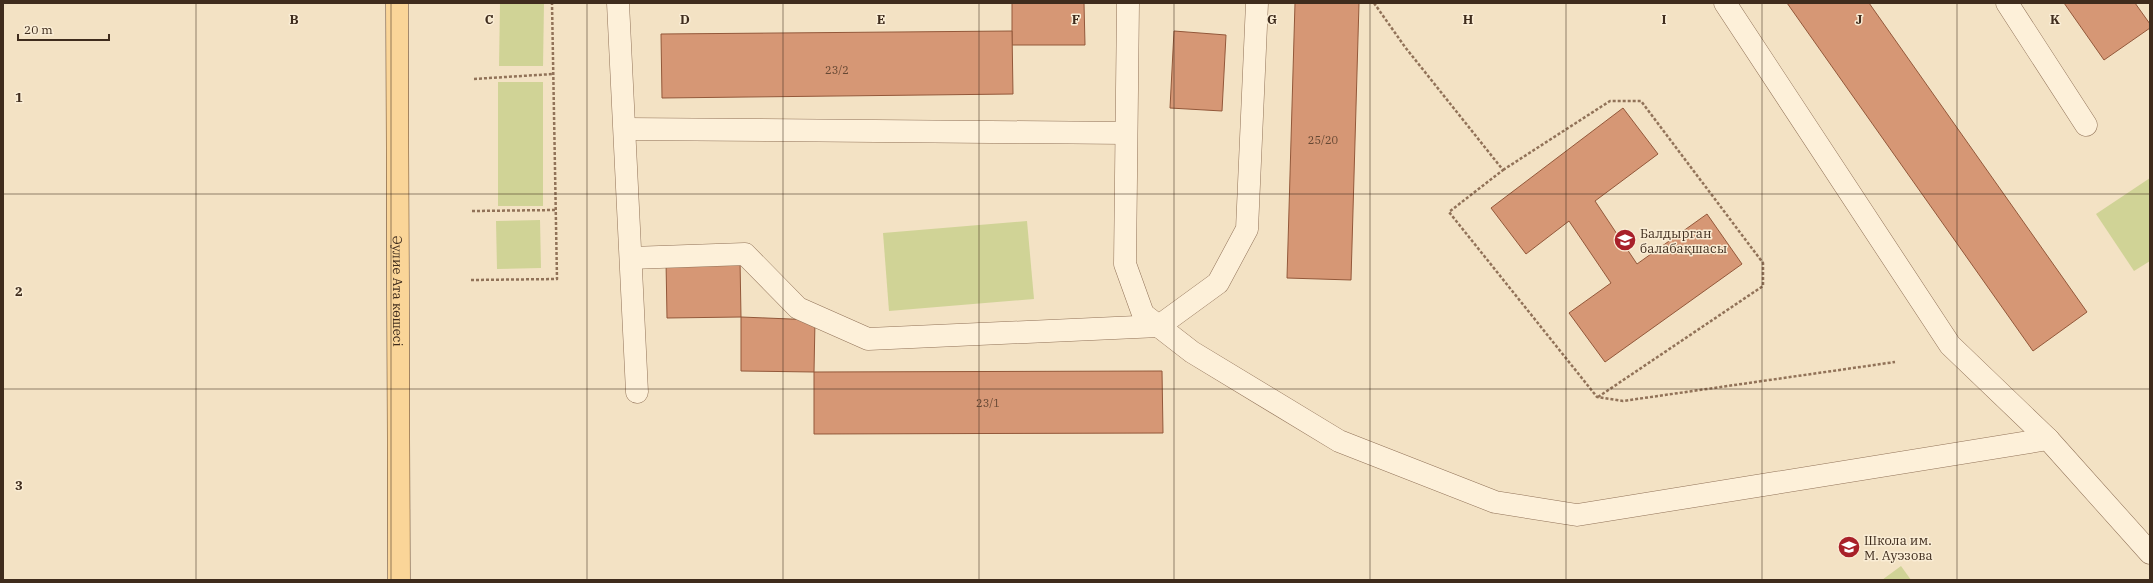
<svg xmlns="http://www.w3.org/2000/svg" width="2153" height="583" font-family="'IBM Plex Serif',serif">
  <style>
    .green { fill: #d0d396 }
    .building { fill: #d69775; stroke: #93583a }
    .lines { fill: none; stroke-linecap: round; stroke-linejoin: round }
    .minor-casing { stroke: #917258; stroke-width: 23 }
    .major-casing { stroke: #5e402c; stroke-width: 23 }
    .path { stroke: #917258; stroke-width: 2.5; stroke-dasharray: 3 2; stroke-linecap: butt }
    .minor { stroke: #fdf0d9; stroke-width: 22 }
    .major { stroke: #fad598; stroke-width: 22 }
    .grid { fill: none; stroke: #3f2c1d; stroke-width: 1; stroke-opacity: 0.55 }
    .labels { text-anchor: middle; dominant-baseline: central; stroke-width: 3; stroke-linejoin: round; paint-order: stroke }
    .number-label { font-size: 11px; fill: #654733 }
    .poi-label { font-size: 13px; fill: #3f2c1d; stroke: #faedd5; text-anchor: start }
    .street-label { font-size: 13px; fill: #3f2c1d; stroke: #faedd5 }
    .grid-label { font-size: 13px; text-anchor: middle; font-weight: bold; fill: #3f2c1d; stroke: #faedd5; stroke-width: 3; stroke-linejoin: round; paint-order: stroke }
  </style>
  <rect width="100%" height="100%" fill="#f3e2c4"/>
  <g class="green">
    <polygon points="500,3 544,3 543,66 499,66"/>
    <rect x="498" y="82" width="45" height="124"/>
    <polygon points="2150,178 2150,261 2134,271 2096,214"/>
    <polygon points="540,220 541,268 497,269 496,221"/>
    <polygon points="1027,221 1034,299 889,311 883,233"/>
    <polygon points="1901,566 1911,580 1882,580"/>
  </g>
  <g class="building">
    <polygon points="1012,3 1084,3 1085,45 1012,45"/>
    <polygon points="1295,3 1359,3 1351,280 1287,278"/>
    <polygon points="1787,3 1869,3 2087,312 2033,351"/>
    <polygon points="2064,3 2135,3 2150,24 2150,28 2104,60"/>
    <polygon points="1012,31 1013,94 662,98 661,34"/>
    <polygon points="1174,31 1226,35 1222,111 1170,108"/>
    <polygon points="1623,108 1658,154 1595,201 1637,264 1707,214 1742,264 1605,362 1569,313 1611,283 1569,221 1526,254 1491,208"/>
    <polygon points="740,260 741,317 667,318 666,261"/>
    <polygon points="741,317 815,320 814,372 741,371"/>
    <polygon points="1162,371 1163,433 814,434 814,372"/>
  </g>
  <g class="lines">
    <g class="minor-casing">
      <g id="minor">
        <polyline points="618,3 637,392"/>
        <polyline points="1128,3 1125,264 1143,314 1192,352 1339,441 1495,502 1577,515 2048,439"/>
        <polyline points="1725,3 1950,345 2048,439 2150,553"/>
        <polyline points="2007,3 2086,125"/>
        <polyline points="625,129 1126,133"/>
        <polyline points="631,258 745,254 798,308 868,339 1159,326 1218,283 1247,229 1257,3"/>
      </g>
    </g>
    <g class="major-casing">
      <g id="major">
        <path id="s1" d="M 397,3 L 399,580"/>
      </g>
    </g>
    <g class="path">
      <polyline points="1374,3 1405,47 1503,170 1449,212 1597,397 1623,401 1895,362"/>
      <polyline points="474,79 553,74"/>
      <polyline points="1503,170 1610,101 1641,101 1763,263 1763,286 1598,397"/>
      <polyline points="472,211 556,210"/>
      <polyline points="471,280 557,279 552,3"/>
    </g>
    <use href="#minor" class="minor"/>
    <use href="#major" class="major"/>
  </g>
  <path class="grid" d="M 196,3 L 196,580M 391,3 L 391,580M 587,3 L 587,580M 783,3 L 783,580M 979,3 L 979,580M 1174,3 L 1174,580M 1370,3 L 1370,580M 1566,3 L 1566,580M 1762,3 L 1762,580M 1957,3 L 1957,580M 3,194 L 2150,194M 3,389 L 2150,389"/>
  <defs>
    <g id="school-disc" transform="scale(1.15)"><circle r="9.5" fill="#a82029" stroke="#faedd5"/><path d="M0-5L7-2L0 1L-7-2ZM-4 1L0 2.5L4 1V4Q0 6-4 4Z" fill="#fff"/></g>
  </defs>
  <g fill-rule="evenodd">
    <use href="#school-disc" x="1625" y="240"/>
    <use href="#school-disc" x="1849" y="547"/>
  </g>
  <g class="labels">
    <g class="number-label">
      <text x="837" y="70">23/2</text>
      <text x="1323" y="140">25/20</text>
      <text x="988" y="403">23/1</text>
    </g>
    <g class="poi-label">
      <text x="1640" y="233">Балдырган<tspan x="1640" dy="15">балабақшасы</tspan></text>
      <text x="1864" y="540">Школа им.<tspan x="1864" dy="15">М. Ауэзова</tspan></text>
    </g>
    <g class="street-label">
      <text stroke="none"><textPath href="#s1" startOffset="288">Әулие Ата көшесі</textPath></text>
    </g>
  </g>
  <g class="grid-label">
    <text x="294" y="24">B</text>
    <text x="489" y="24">C</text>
    <text x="685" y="24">D</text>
    <text x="881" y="24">E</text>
    <text x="1076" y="24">F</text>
    <text x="1272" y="24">G</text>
    <text x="1468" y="24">H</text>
    <text x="1664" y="24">I</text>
    <text x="1859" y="24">J</text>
    <text x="2055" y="24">K</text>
    <text x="19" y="102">1</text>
    <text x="19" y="296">2</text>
    <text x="19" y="490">3</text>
  </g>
  <rect width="2153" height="583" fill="none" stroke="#3f2c1d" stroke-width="8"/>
  <path d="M18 34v6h91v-6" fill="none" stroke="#3f2c1d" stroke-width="2"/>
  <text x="24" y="34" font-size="12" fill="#3f2c1d" stroke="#faedd5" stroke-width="3" paint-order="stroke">20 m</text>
</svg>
